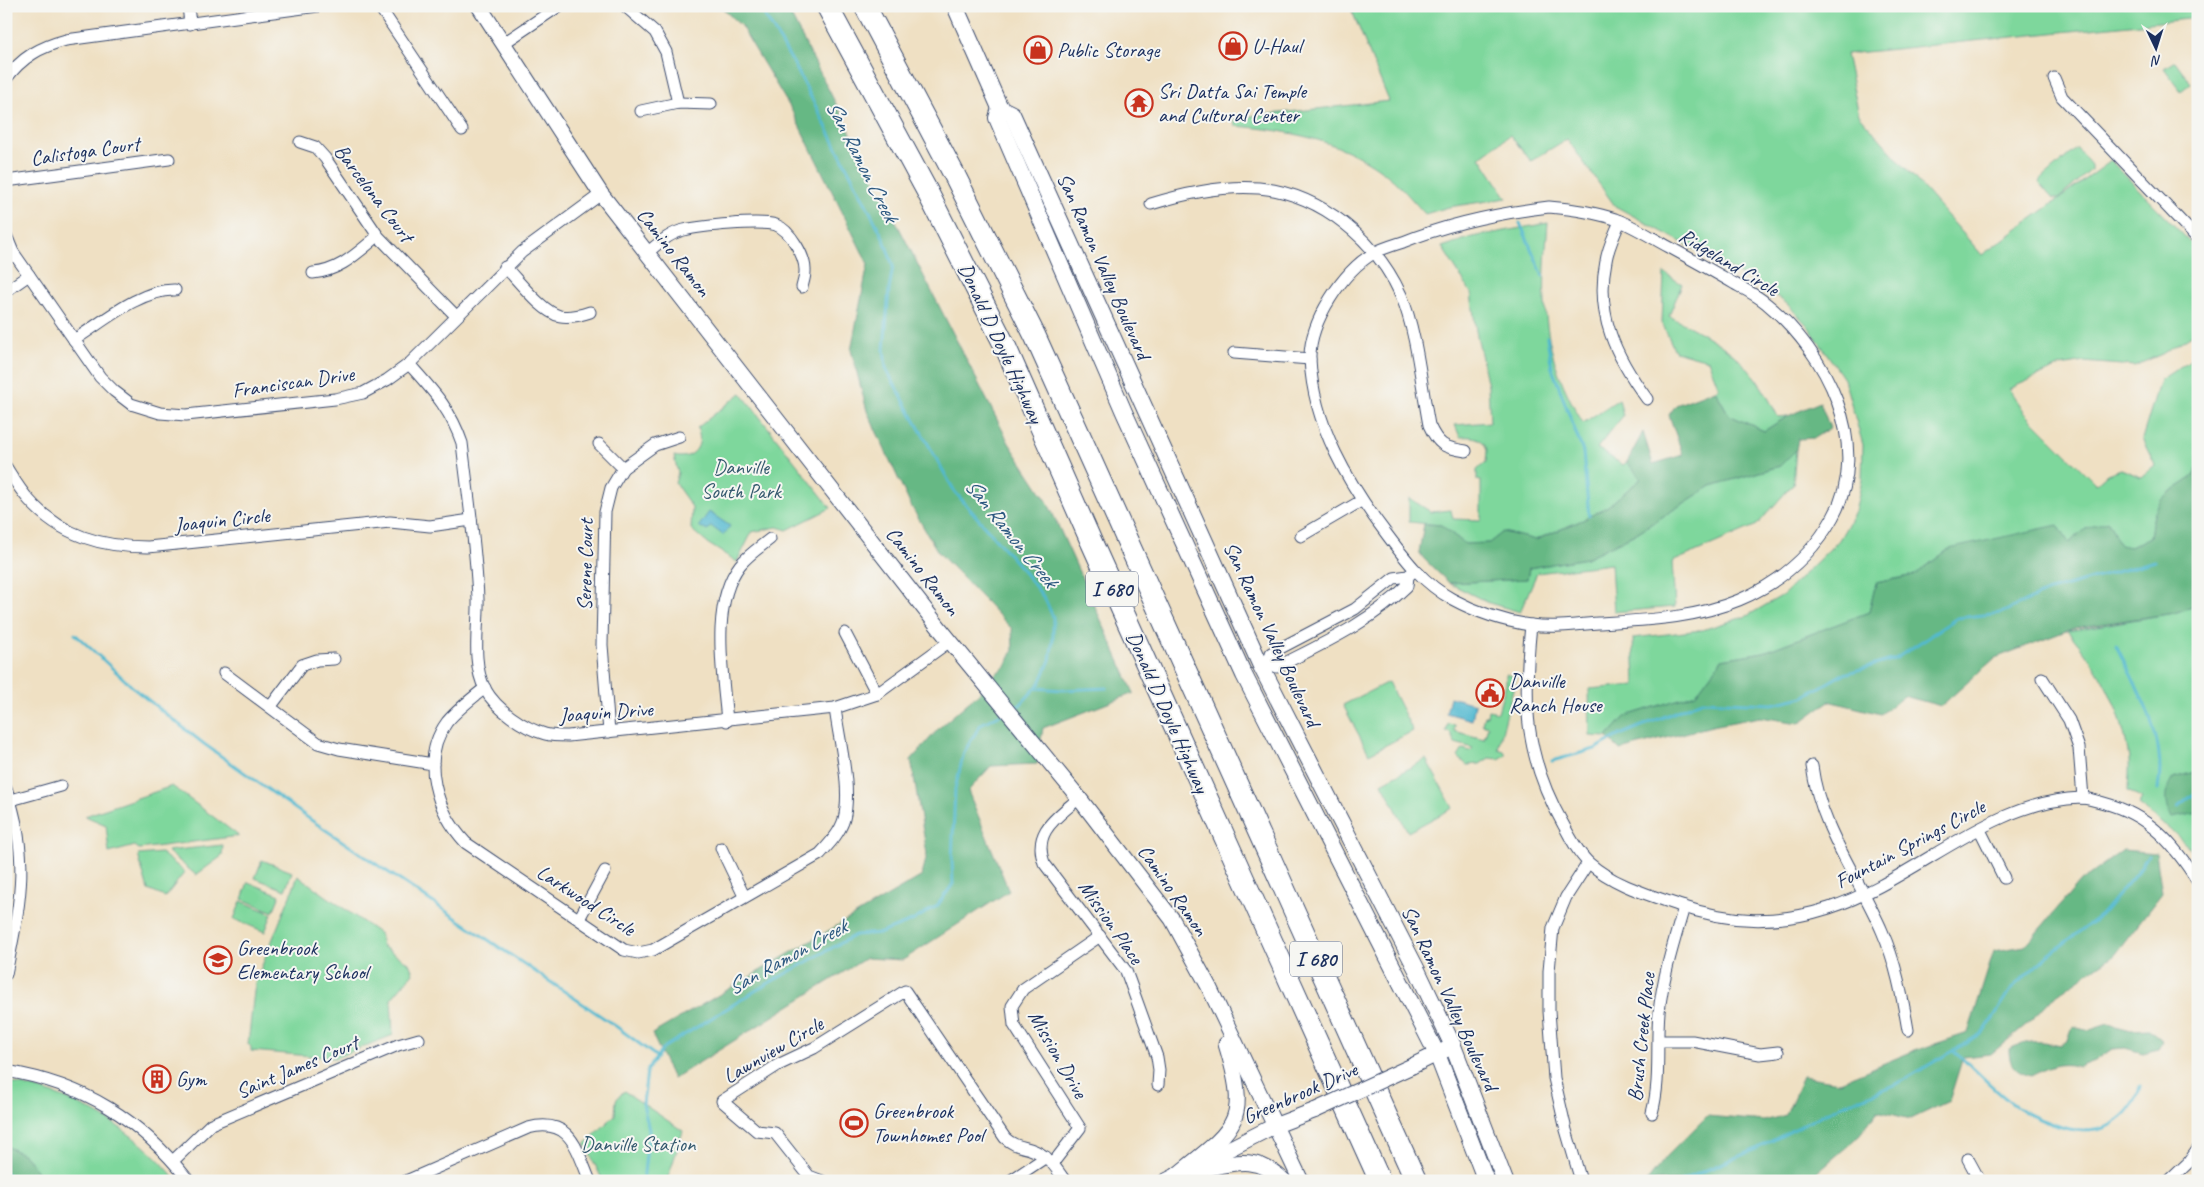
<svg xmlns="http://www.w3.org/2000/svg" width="2204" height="1187" font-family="Caveat,sans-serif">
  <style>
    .green { fill: #7ed79c; stroke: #4c837d }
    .forest { fill: #66b884; stroke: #407471 }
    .water { fill: #52b9d0; stroke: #367497 }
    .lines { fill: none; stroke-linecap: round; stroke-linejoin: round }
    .stream { stroke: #52b9d0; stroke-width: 3 }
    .minor-casing { stroke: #3b4a6d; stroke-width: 13 }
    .tertiary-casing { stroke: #3b4a6d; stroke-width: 17 }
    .secondary-casing { stroke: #3b4a6d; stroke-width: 18 }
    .motorway-casing { stroke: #3b4a6d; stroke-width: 23 }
    .minor { stroke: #fff; stroke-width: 11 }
    .tertiary { stroke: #fff; stroke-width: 15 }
    .secondary { stroke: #fff; stroke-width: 16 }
    .motorway { stroke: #fff; stroke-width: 21 }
    .tertiary-bridge-casing { stroke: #3b4a6d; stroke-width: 17; stroke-linecap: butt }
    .tertiary-bridge { stroke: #fff; stroke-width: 15 }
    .labels { text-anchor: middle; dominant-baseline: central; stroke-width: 4; stroke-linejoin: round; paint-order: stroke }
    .shield { fill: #f6f6f2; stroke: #5d6b8a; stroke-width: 1 }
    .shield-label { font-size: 20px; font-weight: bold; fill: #1b2f5e }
    .poi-label { font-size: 21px; fill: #1b2f5e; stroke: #f6f6f2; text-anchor: start }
    .street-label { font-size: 21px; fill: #1b2f5e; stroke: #f6f6f2 }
    .park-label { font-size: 21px; fill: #34596e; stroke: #f6f6f2 }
    .water-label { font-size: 22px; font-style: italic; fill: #2c5880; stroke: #f6f6f2 }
  </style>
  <rect width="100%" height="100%" fill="#f6f6f2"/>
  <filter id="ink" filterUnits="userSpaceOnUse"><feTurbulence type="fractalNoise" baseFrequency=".02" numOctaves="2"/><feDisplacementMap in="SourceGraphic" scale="10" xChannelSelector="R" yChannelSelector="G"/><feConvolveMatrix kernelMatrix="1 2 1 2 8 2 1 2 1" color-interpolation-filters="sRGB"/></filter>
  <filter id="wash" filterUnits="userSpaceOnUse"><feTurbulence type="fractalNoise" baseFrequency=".0096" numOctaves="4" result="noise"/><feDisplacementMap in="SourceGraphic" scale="20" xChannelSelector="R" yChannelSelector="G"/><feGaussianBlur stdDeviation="1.12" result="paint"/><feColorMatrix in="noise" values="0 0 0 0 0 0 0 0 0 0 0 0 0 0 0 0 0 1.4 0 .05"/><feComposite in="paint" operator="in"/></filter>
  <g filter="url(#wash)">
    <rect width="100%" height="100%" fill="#efe0c3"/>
    <g class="green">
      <path d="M 1350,6 L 2198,6 L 2198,18 L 1846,54 L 1859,115 L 1982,255 L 2111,161 L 2198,250 L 2198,331 L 2162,354 L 2134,366 L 2084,362 L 2061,366 L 2009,389 L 2024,412 L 2096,484 L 2107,474 L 2121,469 L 2141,477 L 2155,465 L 2142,439 L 2160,380 L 2198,355 L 2198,467 C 2192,485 2169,487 2160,502 C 2153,513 2152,525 2150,537 L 2130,547 L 2120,546 L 2087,528 L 2069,543 L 1949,549 L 1915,575 L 1876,583 L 1869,612 L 1764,652 L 1722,659 L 1696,694 L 1626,716 L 1607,737 L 1590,736 L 1589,689 L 1635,685 L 1633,638 L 1702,630 L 1747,616 L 1783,595 L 1839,540 L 1855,512 L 1862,480 L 1863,445 L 1844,379 L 1808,326 L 1786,303 L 1760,285 L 1615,206 L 1567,139 L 1531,161 L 1510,135 L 1480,157 L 1507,198 L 1449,207 L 1425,214 C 1415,203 1405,191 1393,180 C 1350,142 1290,130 1235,126 L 1234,118 L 1389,101 Z"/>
      <polygon points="2175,61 2191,83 2181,91 2164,68"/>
      <polygon points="2077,148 2091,165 2091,170 2058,199 2053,199 2040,184 2041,179"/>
      <path d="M 1548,223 C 1541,302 1541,353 1583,423 L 1619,399 L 1623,416 L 1597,448 L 1623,465 L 1627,462 L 1641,479 L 1608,506 L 1585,519 L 1535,540 L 1503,532 L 1489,543 L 1465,544 L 1441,525 L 1409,522 L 1409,498 L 1431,512 L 1451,510 L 1453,519 L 1481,520 L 1481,481 L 1477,480 L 1477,470 L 1486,462 L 1487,450 C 1483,437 1473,436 1460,437 L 1455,425 L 1490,422 L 1488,386 L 1476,331 L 1471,293 L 1442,247 L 1472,237 Z"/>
      <path d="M 1664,273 L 1682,284 L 1669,316 C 1724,344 1751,359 1778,417 L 1788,416 L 1764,431 L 1729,415 L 1715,390 L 1719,388 L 1708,360 L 1675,351 L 1662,323 Z"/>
      <path d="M 741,393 L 831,508 L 787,530 L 777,527 L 752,532 L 737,562 L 707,543 L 691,529 L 692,507 L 675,483 L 678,473 L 674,456 C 693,461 705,445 697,428 Z"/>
      <polygon points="1796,450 1793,484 1757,525 1672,562 1675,607 1614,612 1611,564 1537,573 1520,612 1489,603 1449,583 1527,579 1529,568 1586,558 1635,534 1711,486 1780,466"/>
      <path d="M 2198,605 L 2198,769 L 2195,772 L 2173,778 L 2195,814 L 2198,813 L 2198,856 L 2169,828 L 2138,805 L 2142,799 L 2128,791 C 2128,781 2130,770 2129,760 C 2124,713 2099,665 2067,631 L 2174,613 Z"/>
      <polygon points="1506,674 1516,677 1498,749 1504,751 1506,755 1499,759 1489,758 1480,764 1467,765 1458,757 1463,749 1470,751 1473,748 1455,743 1450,733 1446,731 1448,724 1455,725 1454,731 1484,739 1488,726 1482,724 1484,716 1487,716 1488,710 1498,712 1506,683"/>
      <polygon points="1388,682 1413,731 1369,754 1343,705"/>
      <polygon points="1426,759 1453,808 1408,832 1382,783"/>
      <polygon points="172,786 239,836 139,849 135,846 109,853 106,825 85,816"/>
      <polygon points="223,845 222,856 196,875 167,851"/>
      <polygon points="161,853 185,872 165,897 148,890 138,855"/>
      <polygon points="262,860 292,872 285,890 255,878"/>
      <polygon points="298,876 380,934 382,946 409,963 413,973 391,999 393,1035 335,1058 251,1051 251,1047 248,1044 255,983"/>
      <polygon points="248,882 280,895 273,912 242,899"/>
      <polygon points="241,901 272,914 265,932 234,919"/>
      <path d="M 6,1082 C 71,1092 137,1129 177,1181 L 43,1181 L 26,1156 L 6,1146 Z"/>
      <polygon points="624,1091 683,1131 667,1181 603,1181 585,1144 615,1115 616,1100"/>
    </g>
    <g class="forest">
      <polygon points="720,6 786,6 1009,443 1047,501 1134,693 1043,728 1037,764 991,766 968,791 1009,891 903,960 866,958 673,1079 652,1034 922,876 927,854 911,760 940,727 978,694 994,675 1006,666 1013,650 1012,629 938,552 910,504 867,411 851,350 868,264 791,109 741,26"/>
      <polygon points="1715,390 1729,415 1764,431 1788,416 1820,402 1830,428 1814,438 1798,439 1796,450 1780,466 1711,486 1635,534 1586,558 1529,568 1527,579 1449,583 1424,559 1419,552 1424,524 1441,525 1465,544 1489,543 1503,532 1536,540 1585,519 1608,506 1641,479 1627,462 1643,432 1653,464 1683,455 1669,415 1676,405"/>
      <path d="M 2198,467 L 2198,605 L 2174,613 L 2074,628 L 1995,658 L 1941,706 L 1904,696 L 1881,714 L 1829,701 L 1799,723 L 1760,717 L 1712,726 L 1620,750 L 1607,737 L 1626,716 L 1696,694 L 1722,659 L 1764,652 L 1869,612 L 1876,583 L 1915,575 L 1949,549 L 2058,525 L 2069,543 L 2087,528 L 2108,521 L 2120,545 L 2130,547 L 2150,537 C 2152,525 2153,513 2160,502 C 2169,487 2192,485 2198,467 Z"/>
      <path d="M 2198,769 L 2198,813 L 2172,818 C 2163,802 2164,793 2173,778 L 2195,772 Z"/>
      <polygon points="2123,850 2156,853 2162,893 2114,955 2052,998 2033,1019 1991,1054 1963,1057 1949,1101 1911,1119 1878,1111 1856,1139 1816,1173 1780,1173 1762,1181 1647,1181 1668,1155 1707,1116 1764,1121 1786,1115 1803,1076 1839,1082 1911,1052 1968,1033 1994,951 2025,946 2081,881"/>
      <path d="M 2108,1024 L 2131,1030 L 2149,1029 L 2163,1041 L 2158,1049 L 2143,1053 L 2125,1048 L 2112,1049 L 2095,1061 L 2079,1067 C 2060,1061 2049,1067 2031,1076 C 2016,1072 2009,1066 2009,1049 C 2031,1039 2039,1041 2061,1045 L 2068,1040 L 2073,1026 L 2090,1030 Z"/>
      <polygon points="6,1146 26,1156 43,1181 6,1181"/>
    </g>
    <g class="water">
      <polygon points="709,512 730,526 723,535 711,526 707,531 699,526"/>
      <polygon points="1450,697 1475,704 1472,720 1446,713"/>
      <polygon points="852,1110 865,1129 855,1135 843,1116"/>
    </g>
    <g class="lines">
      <g class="stream">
        <polyline points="756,6 764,14 795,66 884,239 893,266 889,290 884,349 886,368 891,378 955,492 1021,568 1045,599 1053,617 1053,639 1050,660 1040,683 1020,705 1011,709"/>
        <polyline points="1520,223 1543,276"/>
        <polyline points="1547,337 1552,368 1583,452 1589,516"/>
        <polyline points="75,634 138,692 204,744 311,820 617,1027 657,1057"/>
        <path d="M 2116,645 C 2137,689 2168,737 2158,789"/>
        <polyline points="1035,688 1062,690 1107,688"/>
        <polyline points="1552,761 1595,749 1620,735 1702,701 1772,704 1803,697 1841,675 1895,659 1957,618 2001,613 2046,592 2155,561"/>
        <polyline points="2178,807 2198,791"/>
        <path d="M 1953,1051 C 1996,1085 2007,1113 2066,1128 C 2083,1132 2098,1133 2114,1123 C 2127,1115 2137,1102 2140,1087"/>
        <polyline points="6,1173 13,1181"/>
        <polyline points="643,1181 649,1130 643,1104 647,1071 663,1048 760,988 855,935 881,933 912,921 937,906 953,884 952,861 955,789 964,752 981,724 1003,713"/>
        <polyline points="1681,1181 1756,1149 1838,1107 1897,1084 1984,1032 2013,987 2045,958 2101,915 2140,869 2148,855"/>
      </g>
    </g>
  </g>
  <g filter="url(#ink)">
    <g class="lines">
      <g class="minor-casing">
        <g id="minor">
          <polyline points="188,6 190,24"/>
          <polyline points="379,6 462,130"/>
          <polyline points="625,6 655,32 666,52 678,103"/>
          <polyline points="504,43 559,6"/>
          <polyline points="2054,78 2062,97 2198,239"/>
          <path d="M 6,79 C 22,57 40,47 66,40 L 318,6"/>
          <polyline points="641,111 678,103 711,104"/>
          <polyline points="300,142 315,147 325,158 378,236 456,316"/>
          <polyline points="6,181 169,159"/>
          <path d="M 1151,204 C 1186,193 1222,185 1259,188 C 1321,194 1376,240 1401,295 C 1417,333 1421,384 1429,425 C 1438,445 1444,448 1466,451"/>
          <path d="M 1549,207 C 1572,209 1594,212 1615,219 C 1634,226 1652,238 1669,247 C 1691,259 1713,271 1735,284 C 1746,290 1758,296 1767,304 C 1826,352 1873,444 1833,517 C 1812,555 1779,583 1739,600 C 1693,619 1646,620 1598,623 C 1576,625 1553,628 1530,625 C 1503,621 1476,612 1452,599 C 1424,584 1406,560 1388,536 C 1349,485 1313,425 1310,359 C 1309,322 1343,271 1374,253 C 1383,248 1394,245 1403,242 C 1450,223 1499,213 1549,207 Z"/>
          <path d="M 1620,221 C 1615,234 1608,247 1606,261 C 1595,315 1616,357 1647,399"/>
          <polyline points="6,235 13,252 100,377 114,391 131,404 160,413 186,415 335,399 363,393 387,380 409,364 522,252 601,194"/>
          <path d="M 648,252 C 659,243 670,233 684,230 C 701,226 760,220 776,225 C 790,230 806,257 805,272 C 805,277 803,283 802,287"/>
          <path d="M 505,267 C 518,280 542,312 560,316 C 570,318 581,315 590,312"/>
          <path d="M 313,273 C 340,271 357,253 378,236"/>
          <polyline points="6,291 29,275"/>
          <path d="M 74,340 C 103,322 140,289 175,290"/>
          <polyline points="1234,353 1310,359"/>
          <path d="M 409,364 C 433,391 450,408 462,443 C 468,495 476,547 478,599 C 479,627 471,662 485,689 C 496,709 523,728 545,734 C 552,736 560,736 568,736 L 835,708 L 877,694 L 950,641"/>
          <polyline points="599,444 623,468"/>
          <path d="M 6,467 C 13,478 20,490 29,500 C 61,536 102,547 148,547 L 390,522 L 430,526 L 471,520"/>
          <polyline points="1301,536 1361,501"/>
          <path d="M 1531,625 C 1523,702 1524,755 1563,824 C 1570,837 1578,853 1589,863 C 1614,885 1647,894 1678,905 C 1730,923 1776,925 1829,908 C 1916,880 1987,801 2081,798 C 2088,798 2096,801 2104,803 C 2149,815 2174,844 2198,882"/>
          <polyline points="845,633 877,694"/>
          <polyline points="1269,663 1271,653 1355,609 1394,578 1408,576 1414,571"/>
          <path d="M 1269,663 L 1277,667 C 1324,643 1369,623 1407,586 L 1408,576"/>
          <polyline points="224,673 318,743 339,749 433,764"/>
          <polyline points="2042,678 2069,720 2079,748 2083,798"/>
          <path d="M 485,688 C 471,699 458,709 447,722 C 419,760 437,812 466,843 L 624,950 L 638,953 L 653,950 L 820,854 C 829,844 840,833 844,819 C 852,787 839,741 835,708"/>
          <polyline points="271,706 302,665 317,660 334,659"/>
          <path d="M 727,721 C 723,674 710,604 740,565 C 748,555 760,547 770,539"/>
          <polyline points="609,732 602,645 605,512 611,488 623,468 655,445 679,437"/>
          <path d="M 1812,766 C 1820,828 1858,876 1882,931 C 1896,963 1902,995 1908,1030"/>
          <path d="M 6,788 C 31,860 20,902 6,974"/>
          <path d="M 1079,798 C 1058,817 1032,831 1044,863 L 1126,971 L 1157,1057 L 1159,1070 L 1158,1085"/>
          <polyline points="11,800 61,786"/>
          <polyline points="1980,830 2004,878"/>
          <polyline points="721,848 744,896"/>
          <polyline points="579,919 605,871"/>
          <polyline points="1659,1041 1692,1041 1760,1054 1778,1052"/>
          <path d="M 6,1071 C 85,1084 140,1119 189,1181"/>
          <path d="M 1652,1113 C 1661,1080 1656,1046 1659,1012 C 1663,976 1674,942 1684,907"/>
          <polyline points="1968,1159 1980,1181"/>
          <polyline points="173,1161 211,1124 398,1045 419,1039"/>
          <polyline points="1053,1163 1080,1128 1014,1025 1012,1006 1023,989 1100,936"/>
          <path d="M 406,1181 L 528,1128 C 571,1117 576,1148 590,1181"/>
          <path d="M 822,1181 L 809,1176 L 775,1133 L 757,1131 L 722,1101 L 778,1065 L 814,1048 L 905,991 L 1005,1138 C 1014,1146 1020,1146 1030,1149 C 1048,1155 1055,1166 1065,1181"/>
          <polyline points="1010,1181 1046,1157"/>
          <polyline points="1581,1181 1566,1130 1554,1078 1549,1011 1549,971 1553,928 1566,897 1588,863"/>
          <polyline points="2169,1181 2188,1163 2198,1149"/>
        </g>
      </g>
      <g class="tertiary-casing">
        <g id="tertiary">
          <polyline points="479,6 601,194 941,630 1079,798 1172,919 1209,987 1301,1181"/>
          <polyline points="1412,1066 1447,1049"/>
          <path d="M 1196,1171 C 1231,1164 1254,1152 1284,1181"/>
          <path d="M 1177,1175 C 1237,1127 1250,1122 1226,1044"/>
          <polyline points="1166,1181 1274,1126 1316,1110"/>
        </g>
      </g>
      <g class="secondary-casing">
        <g id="secondary">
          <polyline points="955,6 1000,108 1012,114 1261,666 1418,972 1453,1046 1505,1181"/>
          <polyline points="1000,108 997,118 1124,412 1244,675 1437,1054 1486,1181"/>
        </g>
      </g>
      <g class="motorway-casing">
        <g id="motorway">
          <polyline points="827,6 927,191 1006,348 1091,541 1380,1181"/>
          <polyline points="865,6 955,176 1035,336 1416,1181"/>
        </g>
      </g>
      <use href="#minor" class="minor"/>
      <use href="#tertiary" class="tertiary"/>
      <use href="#secondary" class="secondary"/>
      <use href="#motorway" class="motorway"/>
      <g class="tertiary-bridge-casing">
        <polyline id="tertiary-bridge" points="1316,1110 1412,1066"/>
      </g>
      <use href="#tertiary-bridge" class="tertiary-bridge"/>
    </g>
  </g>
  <defs>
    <g id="shop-ring" transform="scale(1.4375)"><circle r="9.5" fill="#f6f6f2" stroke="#c8321e" stroke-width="1.5"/><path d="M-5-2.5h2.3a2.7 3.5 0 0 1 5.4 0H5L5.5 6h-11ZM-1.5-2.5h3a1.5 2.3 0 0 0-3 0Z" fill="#c8321e"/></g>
    <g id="temple-ring" transform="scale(1.4375)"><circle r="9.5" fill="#f6f6f2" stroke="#c8321e" stroke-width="1.5"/><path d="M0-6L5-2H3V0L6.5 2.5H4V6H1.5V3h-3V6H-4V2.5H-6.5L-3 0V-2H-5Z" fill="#c8321e"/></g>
    <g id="civic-ring" transform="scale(1.4375)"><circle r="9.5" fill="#f6f6f2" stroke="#c8321e" stroke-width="1.5"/><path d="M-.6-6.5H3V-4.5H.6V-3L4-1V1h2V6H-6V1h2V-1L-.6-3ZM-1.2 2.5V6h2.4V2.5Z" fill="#c8321e"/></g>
    <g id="school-ring" transform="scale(1.4375)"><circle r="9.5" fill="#f6f6f2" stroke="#c8321e" stroke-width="1.5"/><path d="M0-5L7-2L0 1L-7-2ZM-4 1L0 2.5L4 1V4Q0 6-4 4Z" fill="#c8321e"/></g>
    <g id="building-ring" transform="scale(1.4375)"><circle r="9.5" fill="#f6f6f2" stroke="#c8321e" stroke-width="1.5"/><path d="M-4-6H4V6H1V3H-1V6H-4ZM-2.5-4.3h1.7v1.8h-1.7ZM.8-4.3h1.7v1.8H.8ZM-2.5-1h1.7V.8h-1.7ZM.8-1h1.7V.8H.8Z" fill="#c8321e"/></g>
    <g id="stadium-ring" transform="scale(1.4375)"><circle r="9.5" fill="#f6f6f2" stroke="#c8321e" stroke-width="1.5"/><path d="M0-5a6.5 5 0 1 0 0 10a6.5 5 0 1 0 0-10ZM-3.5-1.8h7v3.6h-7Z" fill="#c8321e"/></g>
  </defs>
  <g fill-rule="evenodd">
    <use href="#shop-ring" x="1233" y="46"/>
    <use href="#shop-ring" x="1038" y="50"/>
    <use href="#temple-ring" x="1139" y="103"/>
    <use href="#civic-ring" x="1490" y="693"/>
    <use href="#school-ring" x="218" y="960"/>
    <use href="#building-ring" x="157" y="1079"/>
    <use href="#stadium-ring" x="854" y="1123"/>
  </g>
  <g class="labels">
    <g class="shield">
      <rect x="1086" y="571.5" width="52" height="35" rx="4"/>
      <rect x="1290" y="941.5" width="52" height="35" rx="4"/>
    </g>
    <g class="shield-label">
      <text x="1112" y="589">I 680</text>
      <text x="1316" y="959">I 680</text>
    </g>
    <g class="poi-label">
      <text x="1252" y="46">U-Haul</text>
      <text x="1057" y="50">Public Storage</text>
      <text x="1158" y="91">Sri Datta Sai Temple<tspan x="1158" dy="24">and Cultural Center</tspan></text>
      <text x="1509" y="681">Danville<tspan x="1509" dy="24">Ranch House</tspan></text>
      <text x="237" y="948">Greenbrook<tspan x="237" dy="24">Elementary School</tspan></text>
      <text x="176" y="1079">Gym</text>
      <text x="873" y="1111">Greenbrook<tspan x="873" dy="24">Townhomes Pool</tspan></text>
    </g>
    <g class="street-label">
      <text transform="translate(85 151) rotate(-8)">Calistoga Court</text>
      <text transform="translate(374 193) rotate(53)">Barcelona Court</text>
      <text transform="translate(674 252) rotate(52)">Camino Ramon</text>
      <text transform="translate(1729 262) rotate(31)">Ridgeland Circle</text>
      <text transform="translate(1104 266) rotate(66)">San Ramon Valley Boulevard</text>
      <text transform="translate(1001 343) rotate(65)">Donald D Doyle Highway</text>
      <text transform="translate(293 382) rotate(-8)">Franciscan Drive</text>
      <text transform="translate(222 520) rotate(-6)">Joaquin Circle</text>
      <text transform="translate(585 565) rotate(-89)">Serene Court</text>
      <text transform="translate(923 571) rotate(52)">Camino Ramon</text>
      <text transform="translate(1272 634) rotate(65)">San Ramon Valley Boulevard</text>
      <text transform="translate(606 712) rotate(-4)">Joaquin Drive</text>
      <text transform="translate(1168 712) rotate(66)">Donald D Doyle Highway</text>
      <text transform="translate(1910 844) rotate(-28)">Fountain Springs Circle</text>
      <text transform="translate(1173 890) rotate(55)">Camino Ramon</text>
      <text transform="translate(586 900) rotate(33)">Larkwood Circle</text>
      <text transform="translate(1111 922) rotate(55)">Mission Place</text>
      <text transform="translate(1450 998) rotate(65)">San Ramon Valley Boulevard</text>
      <text transform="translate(1641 1037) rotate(-84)">Brush Creek Place</text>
      <text transform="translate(773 1050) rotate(-30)">Lawnview Circle</text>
      <text transform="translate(1058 1054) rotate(60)">Mission Drive</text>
      <text transform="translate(297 1067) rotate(-23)">Saint James Court</text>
      <text transform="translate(1300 1093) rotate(-24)">Greenbrook Drive</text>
    </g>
    <g class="park-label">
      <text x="741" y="467">Danville<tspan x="741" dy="24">South Park</tspan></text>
      <text x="638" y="1144">Danville Station</text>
    </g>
    <g class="water-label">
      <text transform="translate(862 161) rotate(63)">San Ramon Creek</text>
      <text transform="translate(1011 533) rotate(51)">San Ramon Creek</text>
      <text transform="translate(787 957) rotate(-29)">San Ramon Creek</text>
    </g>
  </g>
  <rect width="2204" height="1187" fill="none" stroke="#f6f6f2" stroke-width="25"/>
  <g transform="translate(2156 48) rotate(176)" stroke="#f6f6f2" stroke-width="4" paint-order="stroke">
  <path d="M0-4L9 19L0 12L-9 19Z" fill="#1b2f5e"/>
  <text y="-8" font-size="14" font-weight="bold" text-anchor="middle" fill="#1b2f5e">N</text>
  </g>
</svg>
